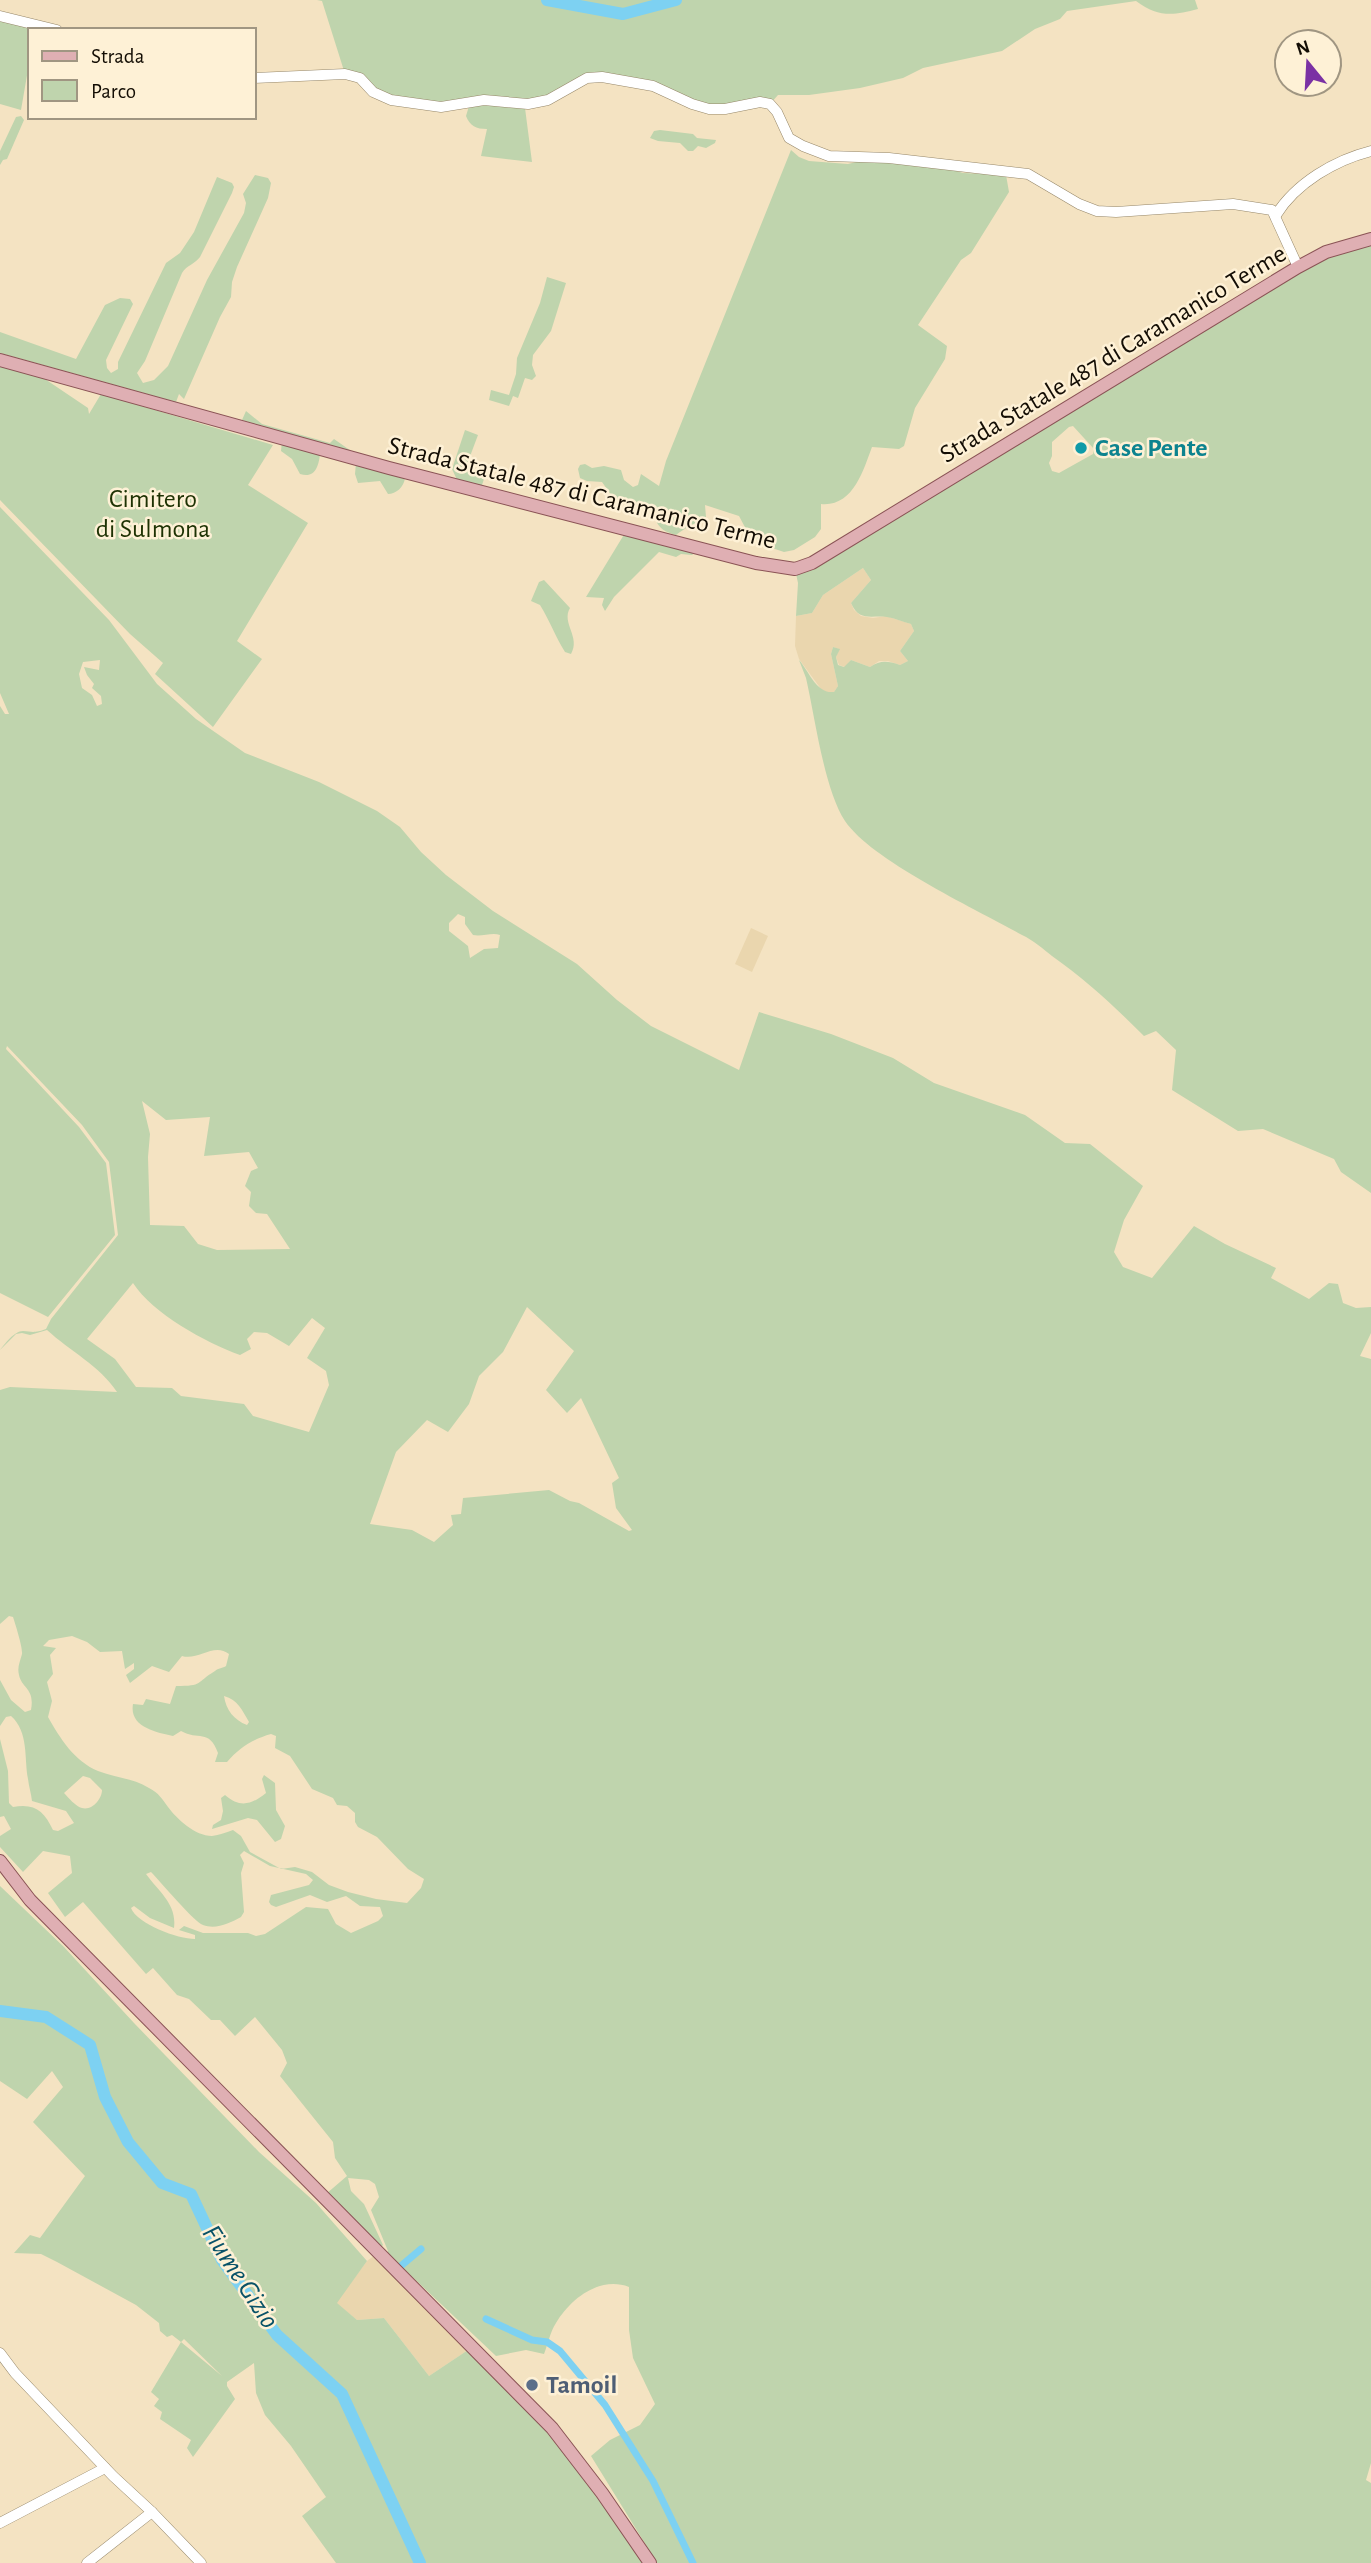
<svg xmlns="http://www.w3.org/2000/svg" width="1371" height="2563" font-family="'Alegreya Sans',sans-serif">
  <style>
    .built { fill: #ead6ae }
    .green { fill: #bfd4ad; fill-rule: evenodd }
    .lines { fill: none; stroke-linecap: round; stroke-linejoin: round }
    .canal { stroke: #7dd1f2; stroke-width: 7 }
    .river { stroke: #7dd1f2; stroke-width: 12 }
    .minor-casing { stroke: #968769; stroke-width: 11 }
    .major-casing { stroke: #8a5355; stroke-width: 14 }
    .minor { stroke: #fff; stroke-width: 10 }
    .major { stroke: #dfafb3; stroke-width: 12 }
    .culture-dot { fill: #0f9aa8; stroke: #fef1d6; stroke-width: 2.5 }
    .service-dot { fill: #5c6f8a; stroke: #fef1d6; stroke-width: 2.5 }
    .labels { text-anchor: middle; dominant-baseline: central; stroke-width: 5; stroke-linejoin: round; paint-order: stroke }
    .street-label { font-size: 26px; fill: #130d04; stroke: #fef1d6 }
    .culture-label { font-size: 26px; font-weight: bold; fill: #0d838f; stroke: #fef1d6; text-anchor: start }
    .park-label { font-size: 26px; fill: #1e3203; stroke: #fef1d6 }
    .service-label { font-size: 26px; font-weight: bold; fill: #4e5e75; stroke: #fef1d6; text-anchor: start }
    .water-label { font-size: 28px; font-style: italic; fill: #095268; stroke: #fef1d6 }
  </style>
  <rect width="100%" height="100%" fill="#f4e3c2"/>
  <g class="built">
    <polygon points="863,568 871,580 851,603 854,610 861,616 873,618 886,616 911,624 914,631 900,651 908,661 900,665 888,661 879,661 870,667 851,660 845,667 839,665 836,657 839,649 833,647 831,654 838,686 834,692 827,693 821,689 799,659 795,646 796,616 812,613 823,595"/>
    <polygon points="751,928 768,936 752,972 735,964"/>
    <polygon points="375,2255 468,2350 429,2376 384,2318 357,2320 336,2303 367,2261"/>
  </g>
  <g class="green">
    <path d="M 317,0 L 1195,0 L 1198,9 C 1172,16 1158,17 1136,1 L 1067,11 L 1060,19 L 1035,29 L 1002,51 L 923,68 L 903,78 L 860,88 L 809,95 L 778,95 L 770,104 L 709,109 L 670,92 L 602,76 L 548,99 L 497,100 L 441,107 L 391,100 L 345,74 L 322,1 Z"/>
    <polygon points="0,19 35,27 34,30 30,30 30,58 21,110 0,104"/>
    <path d="M 489,102 L 525,108 L 532,162 L 481,156 L 487,129 C 476,129 470,126 466,116 L 469,106 Z"/>
    <polygon points="21,116 24,120 7,159 3,160 0,165 0,151 16,117"/>
    <polygon points="660,130 693,134 697,138 716,140 715,143 706,148 698,146 693,151 688,151 680,143 658,141 650,138 654,131"/>
    <path d="M 791,150 L 799,157 L 809,161 L 848,164 L 868,159 L 947,168 L 963,173 L 1006,175 L 1009,192 L 971,253 L 961,260 L 918,325 L 947,346 L 945,359 L 915,408 L 904,446 L 899,449 L 872,447 C 863,471 853,507 821,504 L 821,529 L 815,537 L 794,550 L 784,552 L 763,545 L 747,531 L 739,516 L 705,505 L 706,517 C 696,524 687,526 676,535 C 654,529 658,521 649,504 L 614,499 L 602,482 L 587,481 L 580,478 L 578,469 L 580,465 L 585,464 L 592,468 L 604,466 L 621,470 L 624,480 L 633,487 L 638,485 L 641,474 L 659,486 L 666,461 Z"/>
    <path d="M 255,175 L 268,178 L 271,183 L 268,198 L 237,267 L 232,282 L 231,297 L 220,317 L 184,399 L 179,394 L 176,402 L 0,353 L 0,332 L 76,359 L 105,305 L 120,298 L 130,299 L 133,304 L 106,360 L 107,368 L 111,373 L 118,369 L 118,362 L 166,263 L 180,253 L 194,232 L 217,177 L 232,183 L 234,187 L 232,193 L 200,257 C 195,264 187,265 182,273 L 145,361 L 137,373 L 143,383 L 154,380 L 168,366 L 207,280 L 244,213 L 246,203 L 243,194 Z"/>
    <path d="M 1371,239 L 1371,1193 L 1341,1172 L 1334,1159 L 1263,1129 L 1238,1131 L 1172,1090 L 1176,1050 L 1156,1031 L 1144,1036 C 1115,1007 1086,980 1052,956 C 1043,949 1033,940 1022,935 C 978,910 872,861 845,821 C 824,789 815,717 806,678 L 799,660 C 809,671 816,694 834,692 L 838,686 L 831,654 L 833,647 L 840,649 L 836,657 L 838,665 L 844,667 L 851,660 L 870,667 C 881,660 887,661 900,665 L 908,661 L 900,651 L 914,631 L 911,624 C 903,622 895,618 887,617 C 871,615 859,622 851,603 L 871,580 L 863,568 L 823,595 L 812,613 L 796,616 L 798,583 L 795,569 L 1298,267 ZM 1073,426 L 1094,449 L 1093,454 L 1059,473 L 1052,471 L 1049,463 L 1052,456 L 1052,442 L 1069,427 Z"/>
    <polygon points="547,277 566,283 551,331 533,355 532,365 536,376 532,380 525,378 518,398 513,396 509,406 489,400 491,390 509,395 516,374 517,358 540,303"/>
    <polygon points="0,363 36,373 88,408 89,414 101,394 273,445 248,485 308,523 237,641 262,659 213,727 155,674 163,663 130,634 0,500"/>
    <polygon points="246,411 262,424 330,443 334,439 354,453 242,420"/>
    <polygon points="465,430 478,435 466,467 485,476 481,488 458,482 452,469"/>
    <path d="M 282,441 L 320,453 C 319,466 315,479 300,474 L 292,459 L 281,451 Z"/>
    <path d="M 356,463 L 405,478 C 404,487 396,494 388,494 L 380,481 L 358,483 L 355,474 Z"/>
    <path d="M 0,507 L 109,620 L 157,684 L 196,719 L 245,753 L 319,782 L 377,811 L 400,827 L 421,852 L 446,875 L 493,911 L 577,964 L 617,1000 L 651,1026 L 739,1070 L 759,1012 L 831,1034 L 893,1058 L 934,1083 L 1025,1115 L 1065,1143 L 1090,1144 L 1143,1186 L 1124,1220 L 1114,1252 L 1123,1267 L 1152,1278 L 1194,1226 L 1225,1244 L 1276,1268 L 1271,1278 L 1309,1299 L 1329,1283 L 1338,1284 L 1343,1303 L 1356,1308 L 1371,1307 L 1371,1333 L 1360,1356 L 1371,1359 L 1371,2463 L 1366,2480 L 1371,2483 L 1371,2563 L 657,2563 L 591,2456 L 610,2440 L 640,2425 L 655,2404 L 633,2358 L 629,2330 L 629,2287 C 600,2276 571,2298 556,2323 C 550,2332 548,2344 544,2354 L 526,2350 L 496,2356 L 387,2253 L 388,2251 L 371,2210 L 379,2197 L 375,2184 L 369,2180 L 348,2178 L 351,2191 L 364,2204 L 383,2245 L 381,2247 L 326,2194 L 347,2176 L 335,2158 L 333,2142 L 280,2076 L 287,2063 L 282,2050 L 255,2017 L 235,2036 L 220,2020 L 211,2020 L 189,1999 L 177,1995 L 153,1968 L 146,1974 L 83,1902 L 65,1917 L 48,1893 L 72,1873 L 70,1856 L 43,1851 L 23,1872 L 0,1847 L 0,1836 L 11,1829 L 4,1816 L 0,1817 L 0,1739 L 8,1771 L 9,1803 L 13,1807 C 35,1803 44,1811 53,1830 L 58,1831 L 74,1823 L 66,1811 L 32,1801 C 31,1793 29,1787 28,1779 C 24,1758 29,1732 11,1716 L 6,1717 L 0,1726 L 0,1680 L 11,1700 L 25,1712 L 31,1710 C 35,1688 22,1689 19,1675 C 17,1667 20,1662 22,1654 C 23,1648 15,1623 13,1617 L 9,1616 L 0,1624 L 0,1390 L 10,1387 L 117,1392 C 100,1366 70,1351 47,1330 L 30,1335 L 22,1333 L 16,1334 L 0,1350 C 5,1344 14,1331 23,1331 C 33,1332 35,1333 46,1329 L 51,1319 L 118,1235 L 109,1162 L 82,1125 L 7,1046 L 6,1049 L 79,1127 L 106,1163 L 115,1235 L 48,1317 L 0,1293 L 0,706 L 5,714 L 9,714 L 0,693 ZM 100,660 L 99,670 L 84,667 L 87,675 L 94,684 L 92,688 L 101,696 L 102,704 L 97,706 L 92,695 L 82,688 L 79,674 L 83,662 ZM 458,914 L 465,917 L 465,924 L 473,935 C 482,937 492,932 500,935 L 498,948 L 484,949 L 470,958 L 468,946 L 449,931 L 449,923 ZM 142,1101 L 166,1120 L 210,1117 L 204,1156 L 249,1152 L 258,1168 L 251,1171 L 245,1186 L 251,1192 L 249,1206 L 256,1213 L 267,1214 L 290,1249 L 217,1250 L 198,1244 L 184,1226 L 150,1225 L 148,1157 L 150,1134 ZM 133,1283 C 153,1314 205,1342 240,1355 L 251,1349 L 247,1339 L 254,1332 L 267,1333 L 289,1346 L 312,1318 L 325,1328 L 307,1358 L 326,1371 L 329,1385 L 309,1432 L 253,1416 L 244,1404 L 181,1396 L 172,1388 L 136,1387 L 115,1359 L 87,1339 ZM 527,1307 L 574,1351 L 546,1390 L 567,1413 L 581,1398 L 619,1478 L 612,1483 L 616,1508 L 632,1530 L 629,1531 L 579,1503 L 570,1501 L 549,1490 L 463,1498 L 461,1514 L 451,1515 L 453,1525 L 434,1542 L 412,1530 L 370,1524 L 396,1452 L 427,1420 L 448,1432 L 469,1404 L 479,1376 L 503,1352 ZM 72,1636 L 87,1642 L 100,1652 L 122,1651 L 125,1669 L 134,1663 L 134,1669 L 126,1675 L 130,1683 L 152,1666 L 169,1672 L 182,1656 C 198,1661 214,1642 229,1654 L 226,1666 C 223,1668 218,1668 215,1671 C 195,1683 204,1686 176,1686 L 170,1704 L 146,1699 L 143,1705 L 133,1704 C 129,1727 156,1732 173,1736 L 181,1731 C 198,1741 209,1728 218,1753 L 215,1762 L 227,1762 C 239,1748 253,1739 271,1734 L 276,1736 L 275,1748 L 290,1756 L 312,1789 L 333,1798 L 337,1805 L 347,1806 L 355,1813 L 355,1822 L 358,1827 L 377,1837 L 408,1869 L 424,1879 L 421,1888 L 407,1903 L 376,1899 L 348,1892 L 329,1885 L 312,1872 L 295,1867 L 281,1869 L 250,1852 L 241,1836 L 233,1830 C 227,1832 219,1835 212,1836 C 195,1836 177,1819 168,1807 C 162,1799 159,1793 149,1788 C 133,1778 116,1778 98,1771 C 74,1761 60,1738 48,1717 L 52,1701 L 47,1682 L 53,1674 L 50,1655 L 56,1648 L 43,1646 L 49,1640 ZM 224,1696 C 238,1700 242,1710 249,1722 L 247,1725 C 234,1720 226,1710 224,1696 ZM 83,1776 L 90,1778 L 102,1790 C 102,1799 92,1811 82,1808 C 76,1807 68,1797 64,1793 ZM 244,1851 L 270,1866 L 306,1874 L 313,1880 L 309,1885 L 271,1895 L 269,1902 L 271,1905 L 276,1907 L 310,1895 L 327,1902 L 346,1896 L 360,1906 L 380,1907 L 383,1916 L 378,1921 L 351,1933 L 336,1924 L 328,1909 L 306,1907 L 265,1934 L 256,1936 L 248,1933 L 203,1933 L 184,1926 L 179,1930 L 195,1935 L 195,1939 C 178,1939 137,1924 131,1908 L 134,1906 L 150,1918 L 174,1928 C 177,1904 159,1892 146,1874 L 151,1872 C 160,1881 194,1922 203,1925 C 216,1930 230,1923 241,1917 L 244,1912 L 241,1873 L 244,1863 L 240,1855 Z"/>
    <polygon points="625,533 695,552 692,555 681,554 676,557 659,552 614,597 605,611 602,605 604,598 586,597"/>
    <path d="M 544,580 L 570,608 C 561,623 581,637 571,654 L 565,652 C 556,638 550,621 540,605 L 531,601 L 539,582 Z"/>
    <path d="M 264,1775 L 275,1783 L 276,1810 L 285,1826 L 281,1839 L 275,1842 L 257,1820 L 248,1818 L 212,1829 L 213,1825 L 221,1820 L 223,1811 L 221,1798 L 225,1795 C 240,1808 251,1805 266,1793 L 262,1779 Z"/>
    <polygon points="0,1886 64,1947 134,2023 259,2152 316,2203 367,2261 337,2303 357,2320 384,2318 429,2376 468,2350 558,2443 598,2496 643,2563 336,2563 302,2516 326,2497 291,2446 265,2415 256,2393 254,2363 227,2382 227,2386 235,2399 193,2457 187,2448 191,2440 160,2419 162,2412 154,2406 159,2399 151,2392 181,2342 222,2376 184,2339 181,2342 172,2335 167,2337 160,2331 159,2323 136,2305 57,2262 41,2254 14,2253 30,2235 40,2238 85,2176 33,2122 63,2087 52,2071 27,2099 0,2081"/>
  </g>
  <g class="lines">
    <g class="canal">
      <polyline points="402,2265 421,2249"/>
      <polyline points="486,2319 532,2340 547,2342 560,2351 605,2405 653,2481 693,2563"/>
    </g>
    <g class="river">
      <polyline points="547,0 623,14 676,0"/>
      <polyline points="0,2011 46,2017 90,2045 105,2097 128,2142 162,2183 191,2194 222,2260 277,2335 342,2394 420,2563"/>
    </g>
    <g class="minor-casing">
      <g id="minor">
        <polyline points="0,16 57,30"/>
        <polyline points="254,78 345,74 360,78 373,92 391,100 441,107 484,100 528,104 548,100 587,78 602,77 653,86 692,104 709,109 725,109 760,102 770,104 777,112 789,138 803,146 829,156 889,158 1028,174 1079,204 1097,211 1116,212 1233,204 1272,210 1298,267"/>
        <path d="M 1276,215 C 1296,183 1335,160 1371,151"/>
        <polyline points="0,2353 15,2373 113,2476 152,2512 201,2563"/>
        <polyline points="0,2523 105,2468"/>
        <polyline points="87,2563 152,2512"/>
      </g>
    </g>
    <g class="major-casing">
      <g id="major">
        <polyline points="0,360 389,468 756,563 795,569 812,563 1298,267 1326,252 1371,239"/>
        <polyline points="0,1861 30,1900 552,2428 602,2493 650,2563"/>
      </g>
    </g>
    <use href="#minor" class="minor"/>
    <use href="#major" class="major"/>
  </g>
  <circle class="culture-dot" cx="1081" cy="448" r="7"/>
  <circle class="service-dot" cx="532" cy="2385" r="7"/>
  <g class="labels">
    <g class="street-label">
      <text transform="translate(1113 354) rotate(-31)">Strada Statale 487 di Caramanico Terme</text>
      <text transform="translate(582 493) rotate(14)">Strada Statale 487 di Caramanico Terme</text>
    </g>
    <g class="culture-label">
      <text x="1095" y="448">Case Pente</text>
    </g>
    <g class="park-label">
      <text x="153" y="499">Cimitero<tspan x="153" dy="30">di Sulmona</tspan></text>
    </g>
    <g class="service-label">
      <text x="546" y="2385">Tamoil</text>
    </g>
    <g class="water-label">
      <text transform="translate(240 2277) rotate(57)">Fiume Gizio</text>
    </g>
  </g>
  <rect x="28" y="28" width="228" height="91" fill="#fef1d6" stroke="#a09682" stroke-width="2"/>
  <rect x="42" y="51" width="35" height="10" fill="#dfafb3" stroke="#a09682" stroke-width="2"/>
  <text x="91" y="63" font-size="21" fill="#130d04">Strada</text>
  <rect x="42" y="80" width="35" height="21" fill="#bfd4ad" stroke="#a09682" stroke-width="2"/>
  <text x="91" y="98" font-size="21" fill="#130d04">Parco</text>
  <g transform="translate(1308 63) rotate(342)"><circle r="33" fill="#fef1d6" stroke="#a09682" stroke-width="2"/>
  <path d="M0-5L12 26L0 18L-12 26Z" fill="#7b31a4"/>
  <text y="-10" font-size="19" font-weight="bold" text-anchor="middle" fill="#130d04">N</text>
  </g>
</svg>
